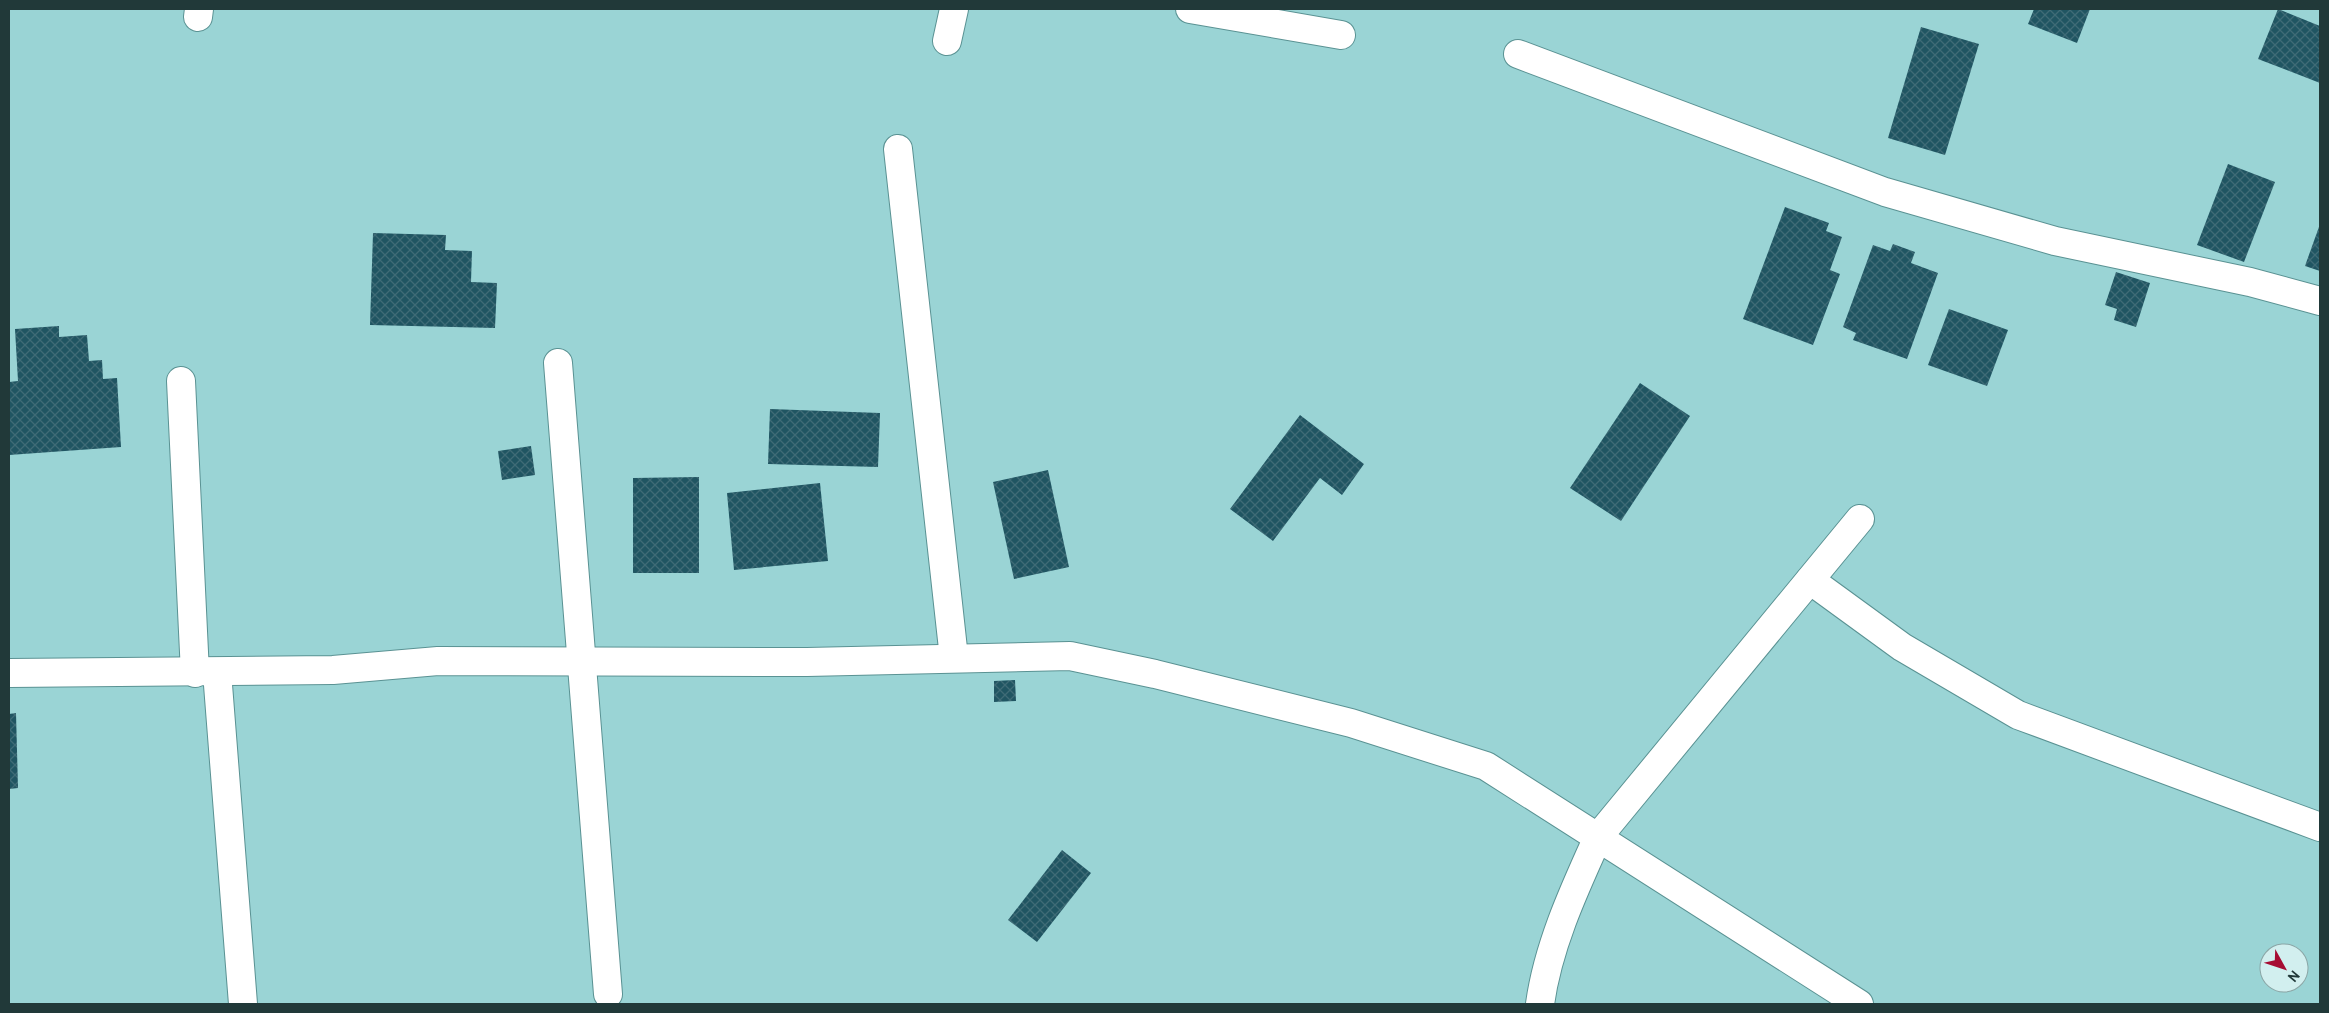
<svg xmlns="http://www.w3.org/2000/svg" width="2329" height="1013" font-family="Overpass,sans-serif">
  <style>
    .building { fill: url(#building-cross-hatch) }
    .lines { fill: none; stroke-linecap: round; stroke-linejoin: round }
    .minor-casing { stroke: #5a9293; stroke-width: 30 }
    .minor { stroke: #fff; stroke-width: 28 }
  </style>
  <defs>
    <pattern id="building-cross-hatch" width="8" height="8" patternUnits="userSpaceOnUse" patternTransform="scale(1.25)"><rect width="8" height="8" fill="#205562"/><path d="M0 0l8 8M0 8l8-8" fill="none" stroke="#3f6b76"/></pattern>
  </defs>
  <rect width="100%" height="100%" fill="#9ad4d5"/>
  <g class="building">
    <polygon points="2034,9 2090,9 2077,43 2028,24"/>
    <polygon points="2278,9 2320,26 2320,83 2258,59"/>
    <polygon points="1921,27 1979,44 1945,155 1888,138"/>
    <polygon points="2228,164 2275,182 2244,262 2197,245"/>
    <polygon points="1785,207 1829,223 1826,231 1842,237 1830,270 1840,274 1813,345 1743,319"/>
    <polygon points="2320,224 2320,271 2305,266"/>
    <polygon points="373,233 446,235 445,250 472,251 471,282 497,283 495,328 370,325"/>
    <polygon points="1893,244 1915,252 1911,263 1938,273 1907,359 1853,340 1856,333 1843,327 1873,245 1890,251"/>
    <polygon points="2116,272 2150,283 2136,327 2114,320 2117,309 2105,305"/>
    <polygon points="1949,309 2008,330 1987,386 1928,365"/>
    <polygon points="59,326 59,337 87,335 89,361 102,360 103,379 117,378 121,447 9,455 9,382 18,381 15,329"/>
    <polygon points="1640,383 1690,416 1621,521 1570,488"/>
    <polygon points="770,409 880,413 878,467 768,464"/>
    <polygon points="1300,415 1364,464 1342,495 1320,478 1273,541 1230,509"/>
    <polygon points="531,446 535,475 502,480 498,451"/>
    <polygon points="1048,470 1069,567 1014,579 993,482"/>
    <polygon points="699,477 699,573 633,573 633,478"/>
    <polygon points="820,483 828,561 734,570 727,493"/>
    <polygon points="1015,680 1016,701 994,702 994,681"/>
    <polygon points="16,713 18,788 9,789 9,714"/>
    <polygon points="1062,850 1091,873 1037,942 1008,920"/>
  </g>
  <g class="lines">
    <g class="minor-casing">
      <g id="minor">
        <polyline points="1190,9 1341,35"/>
        <polyline points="198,17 199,9"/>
        <polyline points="947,41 954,9"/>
        <polyline points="1518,54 1885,192 2055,241 2250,282 2320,301"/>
        <polyline points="898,149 954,658"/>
        <polyline points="558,363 608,994"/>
        <polyline points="181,381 195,673"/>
        <polyline points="1810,580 1902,647 2018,715 2320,827"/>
        <polyline points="217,672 243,1004"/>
        <polyline points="9,673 333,670 438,661 807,662 1070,656 1155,674 1351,723 1486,766 1859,1004"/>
        <path d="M 1540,1004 C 1548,946 1574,890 1598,837 L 1860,519"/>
      </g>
    </g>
    <use href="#minor" class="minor"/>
  </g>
  <rect width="2329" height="1013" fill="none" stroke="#213939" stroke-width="20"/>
  <g transform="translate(2284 968) rotate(130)"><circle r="24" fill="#d2efef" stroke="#8ba6a6"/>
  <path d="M0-4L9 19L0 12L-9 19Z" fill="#a60c32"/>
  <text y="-8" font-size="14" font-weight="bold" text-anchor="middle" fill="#213939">N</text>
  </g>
</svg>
